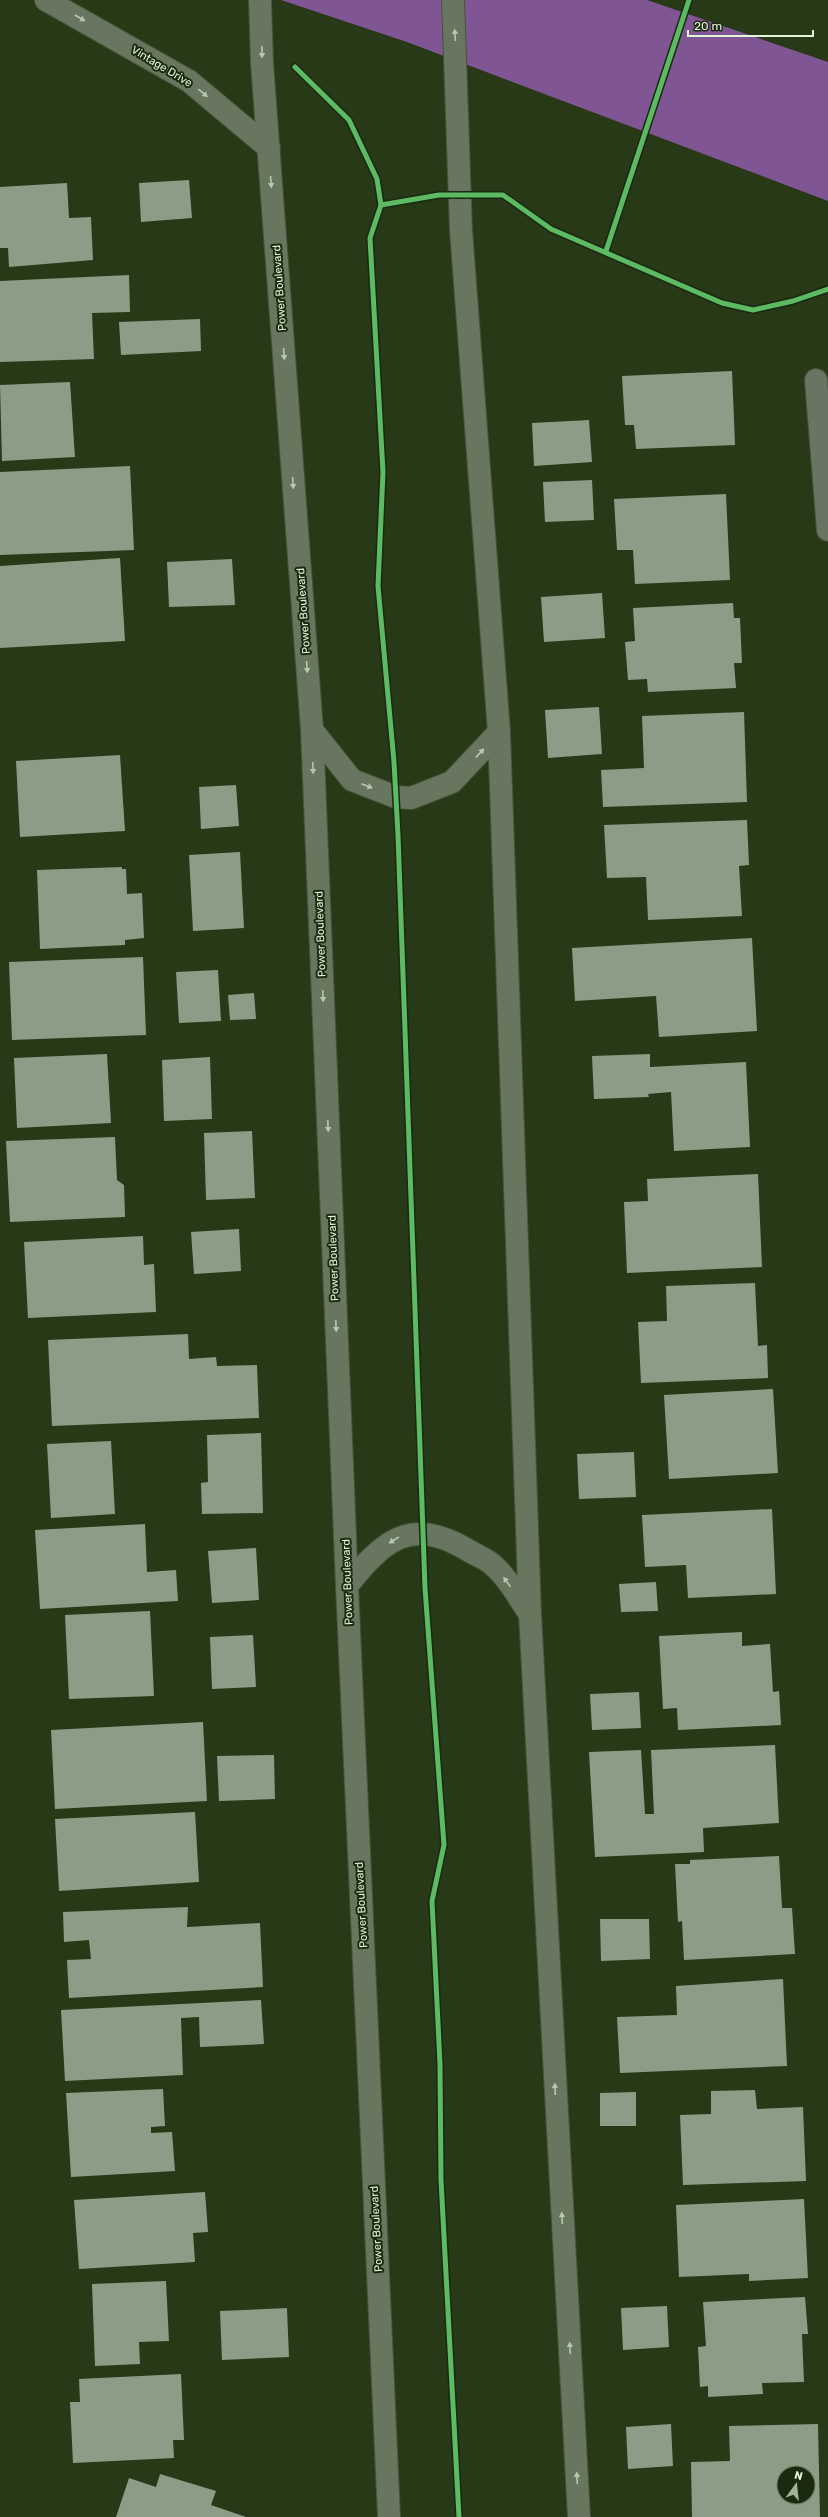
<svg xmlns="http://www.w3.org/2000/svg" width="828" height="2517" font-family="Rubik,sans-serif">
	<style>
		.water { fill: #805593 }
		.building { fill: #8b9d86; fill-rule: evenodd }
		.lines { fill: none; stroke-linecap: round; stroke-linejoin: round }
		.street-casing { stroke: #455538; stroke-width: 24 }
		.secondary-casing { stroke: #455538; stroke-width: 24 }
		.street { stroke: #697462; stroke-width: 22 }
		.secondary { stroke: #68755f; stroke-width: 22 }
		.cycleway-casing { stroke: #1a2910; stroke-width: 8 }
		.cycleway { stroke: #5cba63; stroke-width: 5 }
		.oneway { fill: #b7c9ac }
		.labels { text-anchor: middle; stroke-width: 4; stroke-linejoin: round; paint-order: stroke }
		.street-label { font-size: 11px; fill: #e1f6d6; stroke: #1a2910 }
	</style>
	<rect width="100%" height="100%" fill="#273917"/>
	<polygon class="water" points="281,0 647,0 828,62 828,201 407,42"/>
	<g class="building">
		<polygon points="189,180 192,218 141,222 139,183"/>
		<polygon points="67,183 69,218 91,217 93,260 9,267 8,248 0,248 0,187"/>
		<polygon points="129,275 130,312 92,313 94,359 0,362 0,281"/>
		<polygon points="200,319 201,351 121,355 119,322"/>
		<polygon points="732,371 735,445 636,449 634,425 625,425 622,376"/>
		<polygon points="70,382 75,457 2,461 0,385"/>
		<polygon points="589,420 592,462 534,466 532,423"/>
		<polygon points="130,466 134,550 0,555 0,472"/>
		<polygon points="592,480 594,520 545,522 543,482"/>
		<polygon points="726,494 730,580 635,584 633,550 617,550 614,499"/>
		<polygon points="120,558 125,641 0,648 0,566"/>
		<polygon points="232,559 235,605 169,607 167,562"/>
		<polygon points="602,593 605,638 544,642 541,597"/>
		<polygon points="733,603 734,618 740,618 742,663 734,663 736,688 648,692 647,679 628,680 625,642 635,641 633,608"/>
		<polygon points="599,707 602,754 548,758 545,710"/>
		<polygon points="744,712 747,802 603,807 601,770 644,768 642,716"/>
		<polygon points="120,755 125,831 20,837 16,761"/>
		<polygon points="236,785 239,826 201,829 199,787"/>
		<polygon points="747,820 749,865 739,866 742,916 648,920 646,877 607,878 604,825"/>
		<polygon points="240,852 244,928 193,931 189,855"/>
		<polygon points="122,867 122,869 126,869 127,894 142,893 144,938 125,940 125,945 40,949 37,870"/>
		<polygon points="752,938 757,1031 659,1037 656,996 575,1001 572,948"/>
		<polygon points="143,957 146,1035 12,1040 9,962"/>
		<polygon points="218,970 221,1021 179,1023 176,972"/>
		<polygon points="254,993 256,1019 230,1020 228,995"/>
		<polygon points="107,1054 111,1123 17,1128 14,1058"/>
		<polygon points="650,1054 650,1067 746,1062 750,1147 674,1151 671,1092 648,1094 649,1097 594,1099 592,1056"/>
		<polygon points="210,1057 212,1119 164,1121 162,1060"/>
		<polygon points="252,1131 255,1198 206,1200 204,1133"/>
		<polygon points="115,1137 117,1180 124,1185 125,1217 10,1222 6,1141"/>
		<polygon points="758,1174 762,1267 627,1273 624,1202 648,1201 647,1179"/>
		<polygon points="239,1229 241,1271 194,1274 191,1232"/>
		<polygon points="143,1236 144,1265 154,1264 156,1312 28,1318 24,1242"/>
		<polygon points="755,1283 758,1346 767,1345 768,1378 641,1383 638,1322 667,1321 666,1286"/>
		<polygon points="188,1334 189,1359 216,1357 217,1366 257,1365 259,1418 52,1426 48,1340"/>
		<polygon points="773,1389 778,1473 669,1479 664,1395"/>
		<polygon points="261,1433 263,1513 202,1514 201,1483 208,1482 207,1435"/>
		<polygon points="111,1441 115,1514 51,1518 47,1444"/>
		<polygon points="634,1452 636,1497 579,1499 577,1454"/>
		<polygon points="772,1509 776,1594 688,1598 686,1565 645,1567 642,1515"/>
		<polygon points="145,1524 147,1572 176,1570 178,1601 40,1609 35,1530"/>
		<polygon points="256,1548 259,1600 212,1603 208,1551"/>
		<polygon points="656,1582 658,1611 621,1612 619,1584"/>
		<polygon points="150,1611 154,1696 69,1699 65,1615"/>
		<polygon points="742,1632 742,1646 770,1644 773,1692 779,1691 781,1725 678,1730 677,1708 663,1709 659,1636"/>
		<polygon points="253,1635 256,1687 212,1689 210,1637"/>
		<polygon points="639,1692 641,1728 592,1730 590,1694"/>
		<polygon points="203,1722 207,1801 55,1809 51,1730"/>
		<polygon points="775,1745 779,1823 703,1828 704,1852 595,1857 589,1752 641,1750 645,1814 654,1814 651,1750"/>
		<polygon points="274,1755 275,1799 219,1801 217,1756"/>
		<polygon points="195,1812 199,1882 59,1891 55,1819"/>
		<polygon points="779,1856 782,1908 792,1908 795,1954 684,1960 682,1921 678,1922 675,1864 690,1864 690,1860"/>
		<polygon points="188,1907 187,1927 260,1923 263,1987 69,1998 67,1960 91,1959 89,1940 64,1942 63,1912"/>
		<polygon points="600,1919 649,1919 650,1959 601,1961"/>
		<polygon points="783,1979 787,2066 620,2073 617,2017 677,2015 676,1986"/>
		<polygon points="261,2000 264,2044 200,2047 199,2017 181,2018 183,2075 65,2081 61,2010"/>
		<polygon points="163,2089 165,2126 151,2127 151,2133 172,2132 175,2171 71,2177 66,2093"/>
		<polygon points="755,2090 757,2109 803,2107 806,2181 683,2185 680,2115 711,2114 711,2091"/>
		<polygon points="636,2092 636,2126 600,2126 600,2093"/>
		<polygon points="205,2192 208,2232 193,2233 195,2262 79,2269 74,2200"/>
		<polygon points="804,2199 808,2278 749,2281 749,2274 679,2277 676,2205"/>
		<polygon points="166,2281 169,2341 139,2342 140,2364 95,2366 92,2284"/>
		<polygon points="805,2297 808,2334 802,2334 804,2382 762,2383 763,2394 708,2397 708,2386 700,2387 698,2347 706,2346 703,2302"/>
		<polygon points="667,2306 669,2347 623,2350 621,2308"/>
		<polygon points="287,2308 289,2357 222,2360 220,2311"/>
		<polygon points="181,2374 184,2440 173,2440 174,2458 73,2463 70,2402 80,2402 79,2379"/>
		<polygon points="671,2424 673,2466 628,2469 626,2427"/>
		<path d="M818,2424L820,2517H692L691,2462L730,2461L729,2426ZM784,2473H808V2497H784Z"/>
		<polygon points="160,2474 216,2491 211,2505 246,2517 116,2517 129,2478 156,2487"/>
	</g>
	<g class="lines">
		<defs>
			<polyline id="street" points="816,380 828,530"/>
			<g id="secondary">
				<polyline points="46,0 189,81 269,148"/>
				<polyline points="260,0 262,63 312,730 347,1586 389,2517"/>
				<polyline points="453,0 461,230 499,732 530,1614 579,2517"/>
				<polyline points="312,730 352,780 396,797 411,798 452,782 499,732"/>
				<path d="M347,1586C383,1541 410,1516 466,1549C475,1555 488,1559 495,1567C509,1579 519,1599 530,1614"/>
			</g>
		</defs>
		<use href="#street" class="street-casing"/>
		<use href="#secondary" class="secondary-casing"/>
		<use href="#street" class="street"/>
		<use href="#secondary" class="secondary"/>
		<defs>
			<g id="cycleway">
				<polyline points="295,67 349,120 377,179 381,205 370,238 383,472 378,586 394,762 398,835 425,1588 444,1845 432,1901 440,2064 441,2180 459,2517"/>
				<polyline points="381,205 439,195 503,195 551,229 722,303 753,310 793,301 828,289"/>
				<polyline points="606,251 689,0"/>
			</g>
		</defs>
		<use href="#cycleway" class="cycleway-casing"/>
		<use href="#cycleway" class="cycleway"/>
	</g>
	<defs><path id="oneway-solid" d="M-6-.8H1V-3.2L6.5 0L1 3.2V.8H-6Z"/></defs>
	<g class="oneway">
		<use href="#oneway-solid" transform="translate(80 18) rotate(30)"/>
		<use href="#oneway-solid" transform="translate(455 35) rotate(-93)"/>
		<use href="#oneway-solid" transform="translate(262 52) rotate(89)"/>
		<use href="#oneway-solid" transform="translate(203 93) rotate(40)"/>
		<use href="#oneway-solid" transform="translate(271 182) rotate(86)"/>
		<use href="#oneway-solid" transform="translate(284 354) rotate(86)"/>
		<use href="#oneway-solid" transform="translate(293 483) rotate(86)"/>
		<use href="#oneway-solid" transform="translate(307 667) rotate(86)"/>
		<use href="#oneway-solid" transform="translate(480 753) rotate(-47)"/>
		<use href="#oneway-solid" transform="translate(313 768) rotate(88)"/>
		<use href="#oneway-solid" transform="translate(367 786) rotate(21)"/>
		<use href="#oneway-solid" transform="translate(323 996) rotate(88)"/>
		<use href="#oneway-solid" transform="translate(328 1126) rotate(88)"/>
		<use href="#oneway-solid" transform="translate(336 1326) rotate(88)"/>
		<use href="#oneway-solid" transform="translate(394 1540) rotate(148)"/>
		<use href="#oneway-solid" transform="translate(507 1582) rotate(-126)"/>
		<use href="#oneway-solid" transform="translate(555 2089) rotate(-93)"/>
		<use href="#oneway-solid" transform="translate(562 2218) rotate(-93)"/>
		<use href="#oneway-solid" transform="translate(570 2348) rotate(-93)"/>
		<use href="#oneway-solid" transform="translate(577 2478) rotate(-93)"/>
	</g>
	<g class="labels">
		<g class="street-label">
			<text transform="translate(162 66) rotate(31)" y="4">Vintage Drive</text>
			<text transform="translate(279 288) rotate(-94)" y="4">Power Boulevard</text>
			<text transform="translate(303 611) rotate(-94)" y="4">Power Boulevard</text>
			<text transform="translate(320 934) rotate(-92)" y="4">Power Boulevard</text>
			<text transform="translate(333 1258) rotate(-92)" y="4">Power Boulevard</text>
			<text transform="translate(347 1582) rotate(-92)" y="4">Power Boulevard</text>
			<text transform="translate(361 1905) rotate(-93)" y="4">Power Boulevard</text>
			<text transform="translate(376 2229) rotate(-93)" y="4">Power Boulevard</text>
		</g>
	</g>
	<g transform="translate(796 2485) rotate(15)"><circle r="19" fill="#1a2910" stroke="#6a7b5f"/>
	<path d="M0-3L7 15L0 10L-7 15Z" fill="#a0b493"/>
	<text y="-6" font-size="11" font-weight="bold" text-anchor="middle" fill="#e1f6d6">N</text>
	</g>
	<path d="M688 30v6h125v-6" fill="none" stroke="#e1f6d6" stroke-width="2"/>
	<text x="694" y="30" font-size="12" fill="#e1f6d6" stroke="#1a2910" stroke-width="3" paint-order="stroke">20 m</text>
</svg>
